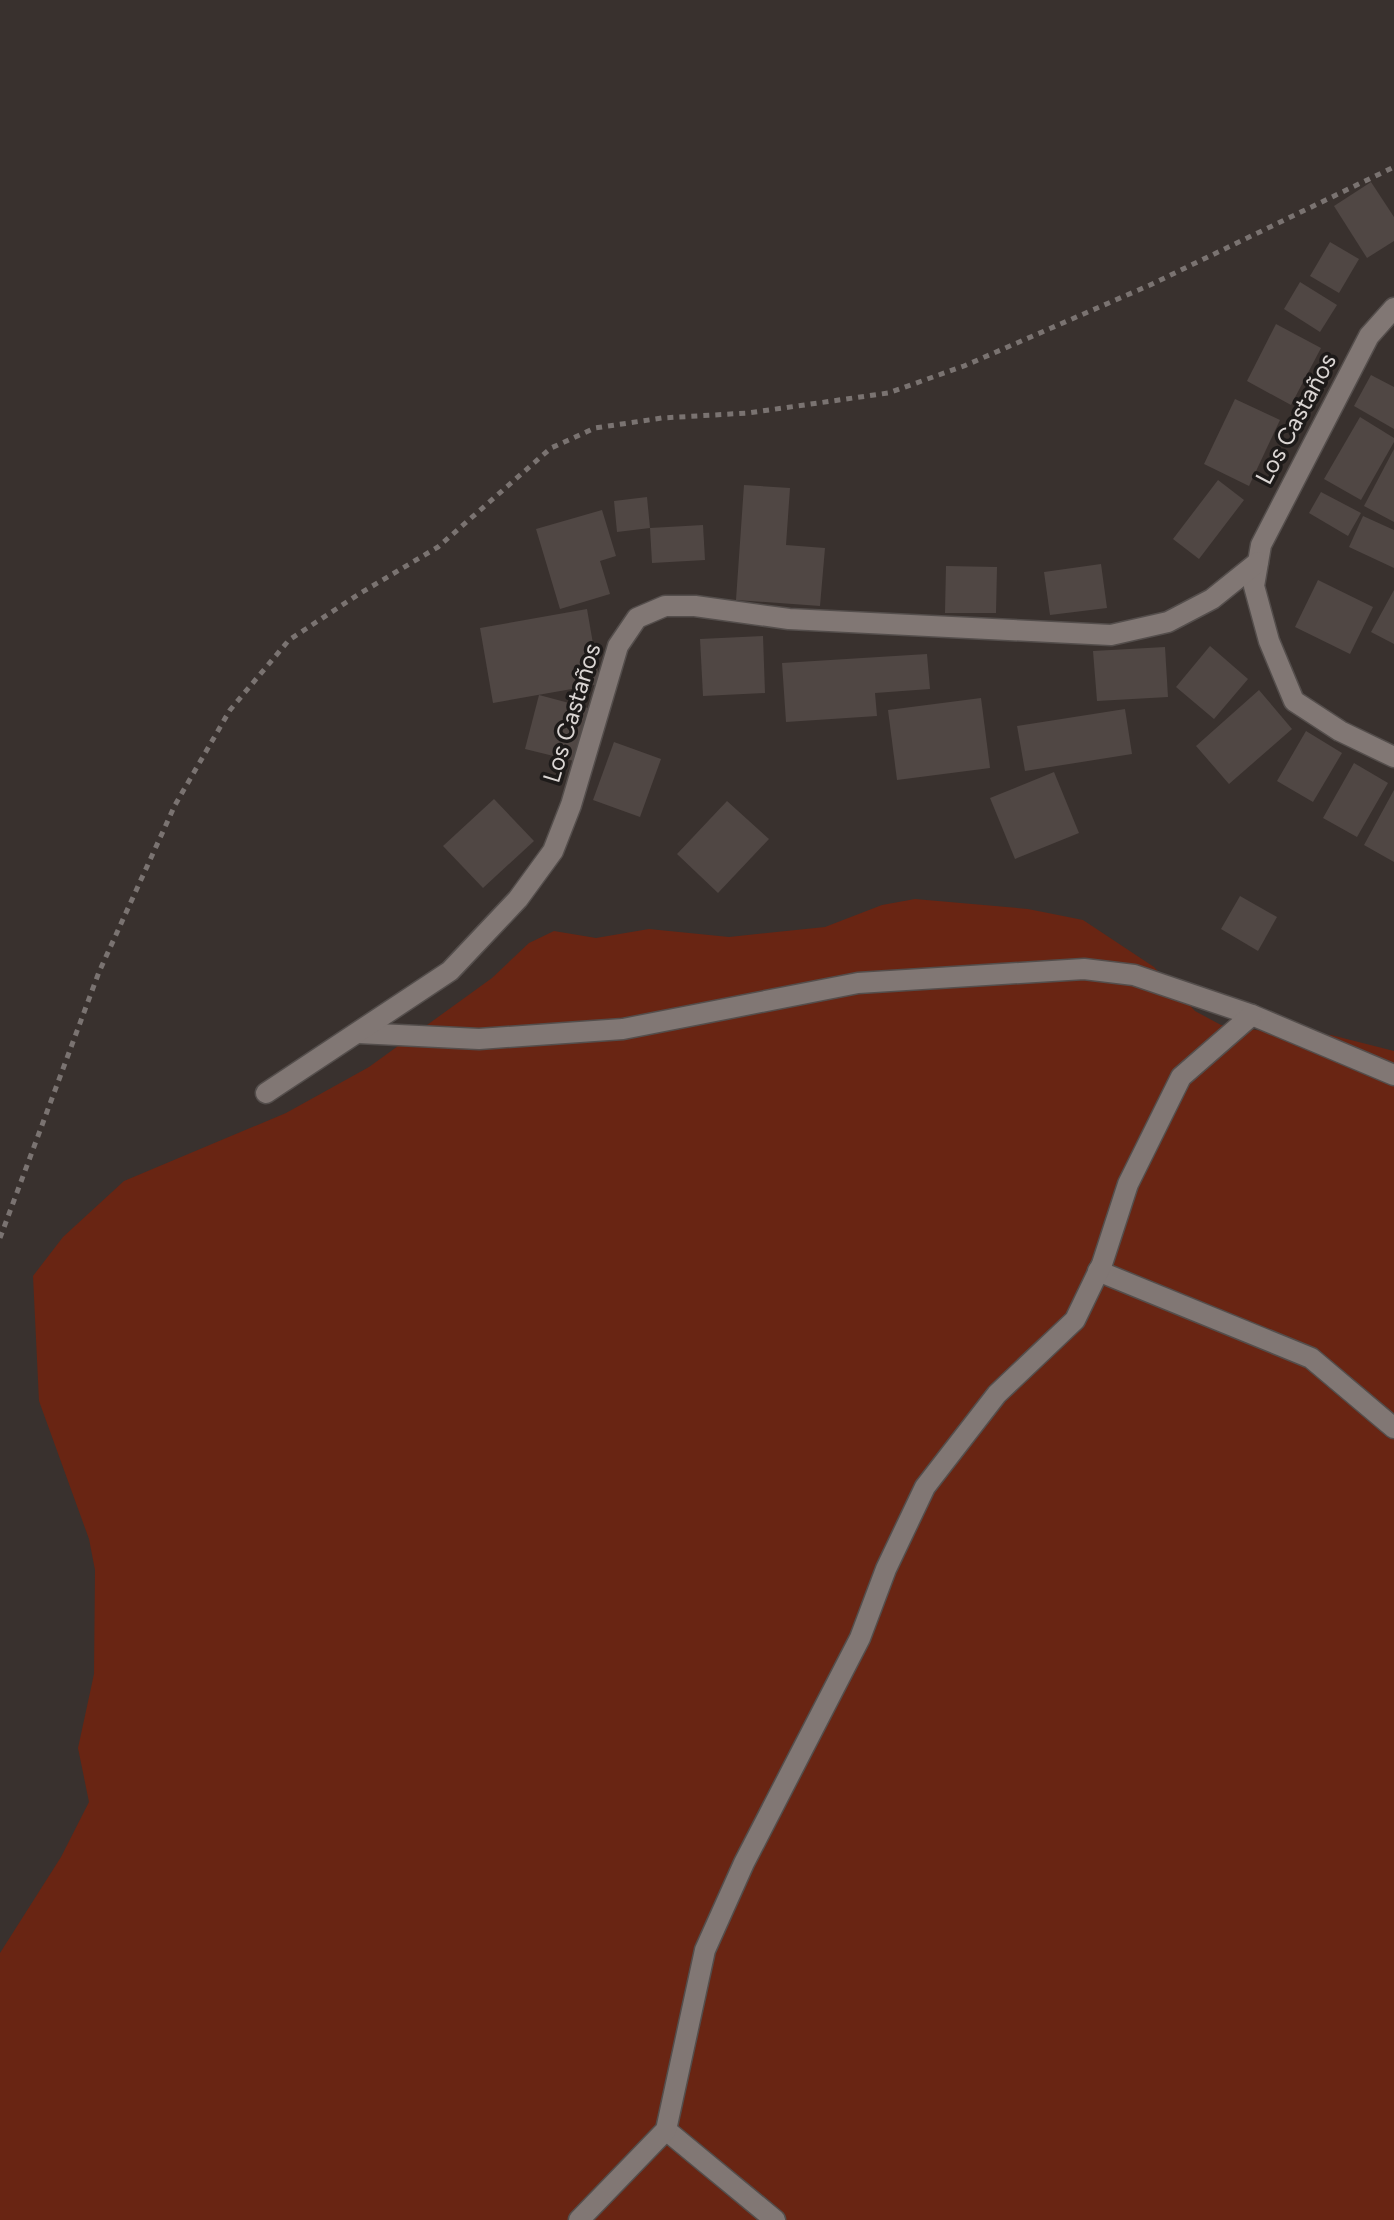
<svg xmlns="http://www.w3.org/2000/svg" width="1394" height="2220" font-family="Figtree,sans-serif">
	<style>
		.green { fill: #692513 }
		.building { fill: #504744 }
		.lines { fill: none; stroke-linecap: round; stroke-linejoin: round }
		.minor-casing { stroke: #544e4c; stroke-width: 23 }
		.path { stroke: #7a7371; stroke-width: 5; stroke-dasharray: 6 6; stroke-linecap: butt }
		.minor { stroke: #817774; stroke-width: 20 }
		.labels { text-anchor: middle; stroke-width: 7; stroke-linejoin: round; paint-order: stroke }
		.street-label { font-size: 24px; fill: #dad5d3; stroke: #1d1a19 }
	</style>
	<rect width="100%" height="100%" fill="#39312e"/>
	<polygon class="green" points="915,899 1028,909 1083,920 1154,967 1195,1011 1221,1025 1305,1037 1331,1035 1394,1051 1394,2220 0,2220 0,1953 61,1857 89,1802 78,1748 94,1674 95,1570 89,1539 39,1401 33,1276 63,1237 124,1181 286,1113 369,1067 492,978 529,943 554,931 596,938 649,929 729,937 825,927 882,905"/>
	<g class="building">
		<polygon points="1371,182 1394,217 1394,241 1367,258 1334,206"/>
		<polygon points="1330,242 1359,259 1339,293 1310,276"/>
		<polygon points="1300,282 1337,305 1320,332 1284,309"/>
		<polygon points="1276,324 1321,348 1291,405 1247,381"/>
		<polygon points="1371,375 1394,387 1394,429 1354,406"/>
		<polygon points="1235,399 1280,420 1249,486 1204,464"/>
		<polygon points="1360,417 1394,438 1394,442 1361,500 1324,479"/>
		<polygon points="1394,449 1394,522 1364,506"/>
		<polygon points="1218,480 1244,500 1199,559 1173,539"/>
		<polygon points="744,485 790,488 786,545 825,548 820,606 736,600"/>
		<polygon points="1321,492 1361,513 1348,536 1309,513"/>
		<polygon points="647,497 650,528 617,532 614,501"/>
		<polygon points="602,510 616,556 600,561 610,594 560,609 536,529"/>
		<polygon points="1363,516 1394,530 1394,568 1349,547"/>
		<polygon points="703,525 705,560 652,563 650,528"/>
		<polygon points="1101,564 1107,608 1050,615 1044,572"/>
		<polygon points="946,566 997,567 996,613 945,613"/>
		<polygon points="1318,580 1373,607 1350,654 1295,627"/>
		<polygon points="1394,590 1394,644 1371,632"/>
		<polygon points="587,609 600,684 493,703 480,628"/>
		<polygon points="763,636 765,693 703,696 700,639"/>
		<polygon points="1210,646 1248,679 1214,719 1176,687"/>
		<polygon points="1165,647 1168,697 1097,701 1093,651"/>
		<polygon points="927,654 930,689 875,693 877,716 786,722 782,663"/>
		<polygon points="1259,690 1292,729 1229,784 1196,746"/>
		<polygon points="539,695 588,708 574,761 525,749"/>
		<polygon points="981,698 990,768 897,780 888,710"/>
		<polygon points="1125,709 1132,754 1025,771 1017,726"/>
		<polygon points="1306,731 1342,753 1313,802 1277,781"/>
		<polygon points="614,742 661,759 640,817 593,800"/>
		<polygon points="1354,763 1388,783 1357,837 1323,818"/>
		<polygon points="1054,772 1079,833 1015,859 990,798"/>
		<polygon points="1394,790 1394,862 1364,845"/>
		<polygon points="494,799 534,841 483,888 443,846"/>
		<polygon points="727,801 769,839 718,893 677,854"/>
		<polygon points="1240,896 1277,917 1258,951 1221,929"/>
	</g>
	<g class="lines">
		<defs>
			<g id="minor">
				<polyline points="1394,308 1369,336 1261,545 1254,586 1269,641 1294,701 1340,731 1394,757"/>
				<polyline points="358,1033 479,1039 623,1029 858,983 1084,969 1134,975 1252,1015 1394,1075"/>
				<polyline points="266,1093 450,971 518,899 553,851 571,805 618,646 637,618 665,606 695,606 789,619 1111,635 1168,622 1212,599 1258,562"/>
				<polyline points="1098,1271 1311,1358 1394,1428"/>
				<polyline points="666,2130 775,2220"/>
				<polyline points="579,2220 666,2130 705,1950 744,1863 860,1638 886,1569 925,1487 997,1394 1075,1320 1102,1264 1128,1184 1181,1077 1252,1015"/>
			</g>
		</defs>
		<use href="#minor" class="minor-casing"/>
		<polyline class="path" points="0,1238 99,972 175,805 230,710 289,640 359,594 438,547 551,448 595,428 662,418 748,413 888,393 964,366 1150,285 1394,167"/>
		<use href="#minor" class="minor"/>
	</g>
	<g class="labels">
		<g class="street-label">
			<text transform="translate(1296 419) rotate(-62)" y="8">Los Castaños</text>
			<text transform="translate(572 713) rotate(-73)" y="8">Los Castaños</text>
		</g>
	</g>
</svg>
